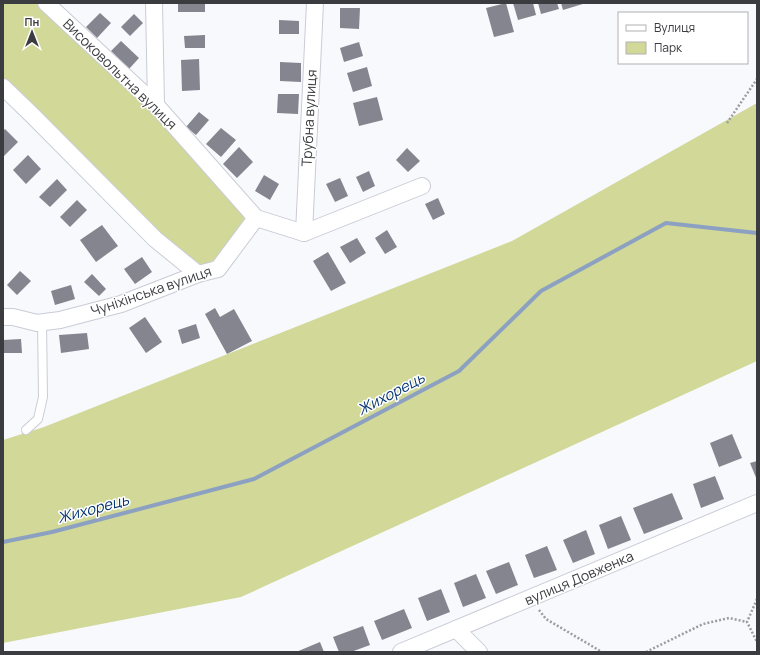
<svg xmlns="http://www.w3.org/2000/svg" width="760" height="655" font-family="Manrope,sans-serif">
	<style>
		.green { fill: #d1d898 }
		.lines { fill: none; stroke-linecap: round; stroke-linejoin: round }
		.stream { stroke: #8ca1c1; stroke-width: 4 }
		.building { fill: #84858f }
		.lane-casing { stroke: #caccd6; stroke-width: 10 }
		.street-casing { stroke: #caccd6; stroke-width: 18 }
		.path { stroke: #9b9ca0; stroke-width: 2.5; stroke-dasharray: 2 2; stroke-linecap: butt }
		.lane { stroke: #fff; stroke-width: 8 }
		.street { stroke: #fff; stroke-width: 16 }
		.labels { text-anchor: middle; stroke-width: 3; stroke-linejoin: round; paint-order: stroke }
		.street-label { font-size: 14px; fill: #3b3c40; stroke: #fff }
		.water-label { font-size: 15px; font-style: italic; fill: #063574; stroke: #fff }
	</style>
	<rect width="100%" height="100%" fill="#f8f9fd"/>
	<g class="green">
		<polygon points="3,3 37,3 144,103 243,208 245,229 223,256 197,268 3,82"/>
		<polygon points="757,103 757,361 241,597 3,643 3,440 44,427 512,241"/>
	</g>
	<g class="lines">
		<polyline class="stream" points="3,542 52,532 254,479 459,371 541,291 666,223 757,233"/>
	</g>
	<g class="building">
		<rect x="178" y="3" width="27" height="9"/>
		<polygon points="506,3 514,32 494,37 486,8"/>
		<polygon points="513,3 533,3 536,15 518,20"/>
		<polygon points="538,3 557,3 559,9 541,14"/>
		<polygon points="561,3 586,3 563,10"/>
		<polygon points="340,8 360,8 359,29 340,28"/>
		<polygon points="100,13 111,23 97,38 86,27"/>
		<polygon points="134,14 143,23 130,36 121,27"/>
		<polygon points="279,20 299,21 299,34 279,34"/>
		<polygon points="205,35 205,48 185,48 184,36"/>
		<polygon points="121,41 139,58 129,69 111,51"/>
		<polygon points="359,42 363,56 344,62 340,48"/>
		<polygon points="199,59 200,90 182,91 181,60"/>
		<polygon points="280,62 301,63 301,82 280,81"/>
		<polygon points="367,67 372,86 353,92 347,73"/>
		<polygon points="278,94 299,94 298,114 277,113"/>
		<polygon points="377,97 383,120 359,126 353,103"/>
		<polygon points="199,112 209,120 196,135 186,127"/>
		<polygon points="221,128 236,140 221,157 206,144"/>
		<polygon points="5,129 18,142 3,157 3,131"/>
		<polygon points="239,147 253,162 237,178 223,164"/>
		<polygon points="407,148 420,161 408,172 396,160"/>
		<polygon points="28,155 41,169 26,184 13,170"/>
		<polygon points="369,171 375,186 363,192 356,177"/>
		<polygon points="264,175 279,184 270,200 255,191"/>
		<polygon points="340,178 348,196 335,202 326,184"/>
		<polygon points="57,179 67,190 50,207 39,197"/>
		<polygon points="438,198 445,214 433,220 425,204"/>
		<polygon points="77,200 87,210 70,227 60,217"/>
		<polygon points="102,225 118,246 96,262 80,240"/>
		<polygon points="387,230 397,247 385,254 375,238"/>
		<polygon points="357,238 366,253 350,263 340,247"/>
		<polygon points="328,252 346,283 331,291 313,261"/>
		<polygon points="142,257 152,272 135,284 124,269"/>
		<polygon points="20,271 31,281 17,295 7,285"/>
		<polygon points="92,274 106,289 99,296 84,282"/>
		<polygon points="71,285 75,299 55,305 51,291"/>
		<polygon points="215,308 220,317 234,309 252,341 227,354 205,314"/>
		<polygon points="145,317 162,342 146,353 129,328"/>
		<polygon points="196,324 200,338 182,344 178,330"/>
		<polygon points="87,333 89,349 61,353 59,335"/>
		<polygon points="21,339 22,353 3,353 3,340"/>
		<polygon points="732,434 742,458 719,467 710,443"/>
		<polygon points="757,461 757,480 750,463"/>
		<polygon points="715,476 724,499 701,508 693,484"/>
		<polygon points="672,493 683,519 644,534 633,508"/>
		<polygon points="621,516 631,540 608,549 599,525"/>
		<polygon points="586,530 595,554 573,563 563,540"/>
		<polygon points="547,546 557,570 534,578 525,555"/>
		<polygon points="509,562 518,585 496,594 486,571"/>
		<polygon points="476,574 486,598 463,607 454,583"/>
		<polygon points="441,589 450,612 427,621 418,598"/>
		<polygon points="404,609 412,628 382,640 374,621"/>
		<polygon points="363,626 370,645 351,652 339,652 333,637"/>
		<polygon points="320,642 324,652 296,652"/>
	</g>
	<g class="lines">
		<defs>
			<polyline id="lane" points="26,430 38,419 43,397 42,322"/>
			<g id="street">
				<polyline points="46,3 156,105 256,218"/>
				<polyline points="154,3 156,105"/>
				<polyline points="3,87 32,115 155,239 198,274"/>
				<polyline points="256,218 304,233 422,186"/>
				<polyline points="304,233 315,3"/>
				<polyline points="3,317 13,317 37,323 60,320 121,304 198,274 218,269 256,218"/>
				<polyline points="456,629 479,652"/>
				<polyline points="401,652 757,503"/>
			</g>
		</defs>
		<use href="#lane" class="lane-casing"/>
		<use href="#street" class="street-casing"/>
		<g class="path">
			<polyline points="727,123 757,79"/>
			<polyline points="757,599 747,622 757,642"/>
			<polyline points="539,610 546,619 602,652"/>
			<polyline points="646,652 703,624 729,618 747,622"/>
		</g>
		<use href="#lane" class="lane"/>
		<use href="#street" class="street"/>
	</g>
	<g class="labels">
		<g class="street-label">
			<text transform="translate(120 74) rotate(44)" y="5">Високовольтна вулиця</text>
			<text transform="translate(309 118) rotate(-87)" y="5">Трубна вулиця</text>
			<text transform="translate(151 291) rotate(-19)" y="5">Чуніхінська вулиця</text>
			<text transform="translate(579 578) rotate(-23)" y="5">вулиця Довженка</text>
		</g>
		<g class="water-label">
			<text transform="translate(391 394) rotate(-28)" y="5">Жихорець</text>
			<text transform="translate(93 509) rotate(-15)" y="5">Жихорець</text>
		</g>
	</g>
	<rect width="760" height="655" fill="none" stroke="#3b3c40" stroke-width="8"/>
	<rect x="618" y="12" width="130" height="52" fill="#ffffff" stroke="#b1b1b3"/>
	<rect x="626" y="25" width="20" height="6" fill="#ffffff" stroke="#b1b1b3"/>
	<text x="654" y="32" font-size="12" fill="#3b3c40">Вулиця</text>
	<rect x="626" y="42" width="20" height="12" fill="#d1d898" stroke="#b1b1b3"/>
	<text x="654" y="52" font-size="12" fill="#3b3c40">Парк</text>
	<g transform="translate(32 32)" stroke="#ffffff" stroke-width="3" paint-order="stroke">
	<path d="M0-3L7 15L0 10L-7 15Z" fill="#3b3c40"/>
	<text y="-6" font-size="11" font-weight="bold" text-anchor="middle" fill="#3b3c40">Пн</text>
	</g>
</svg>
